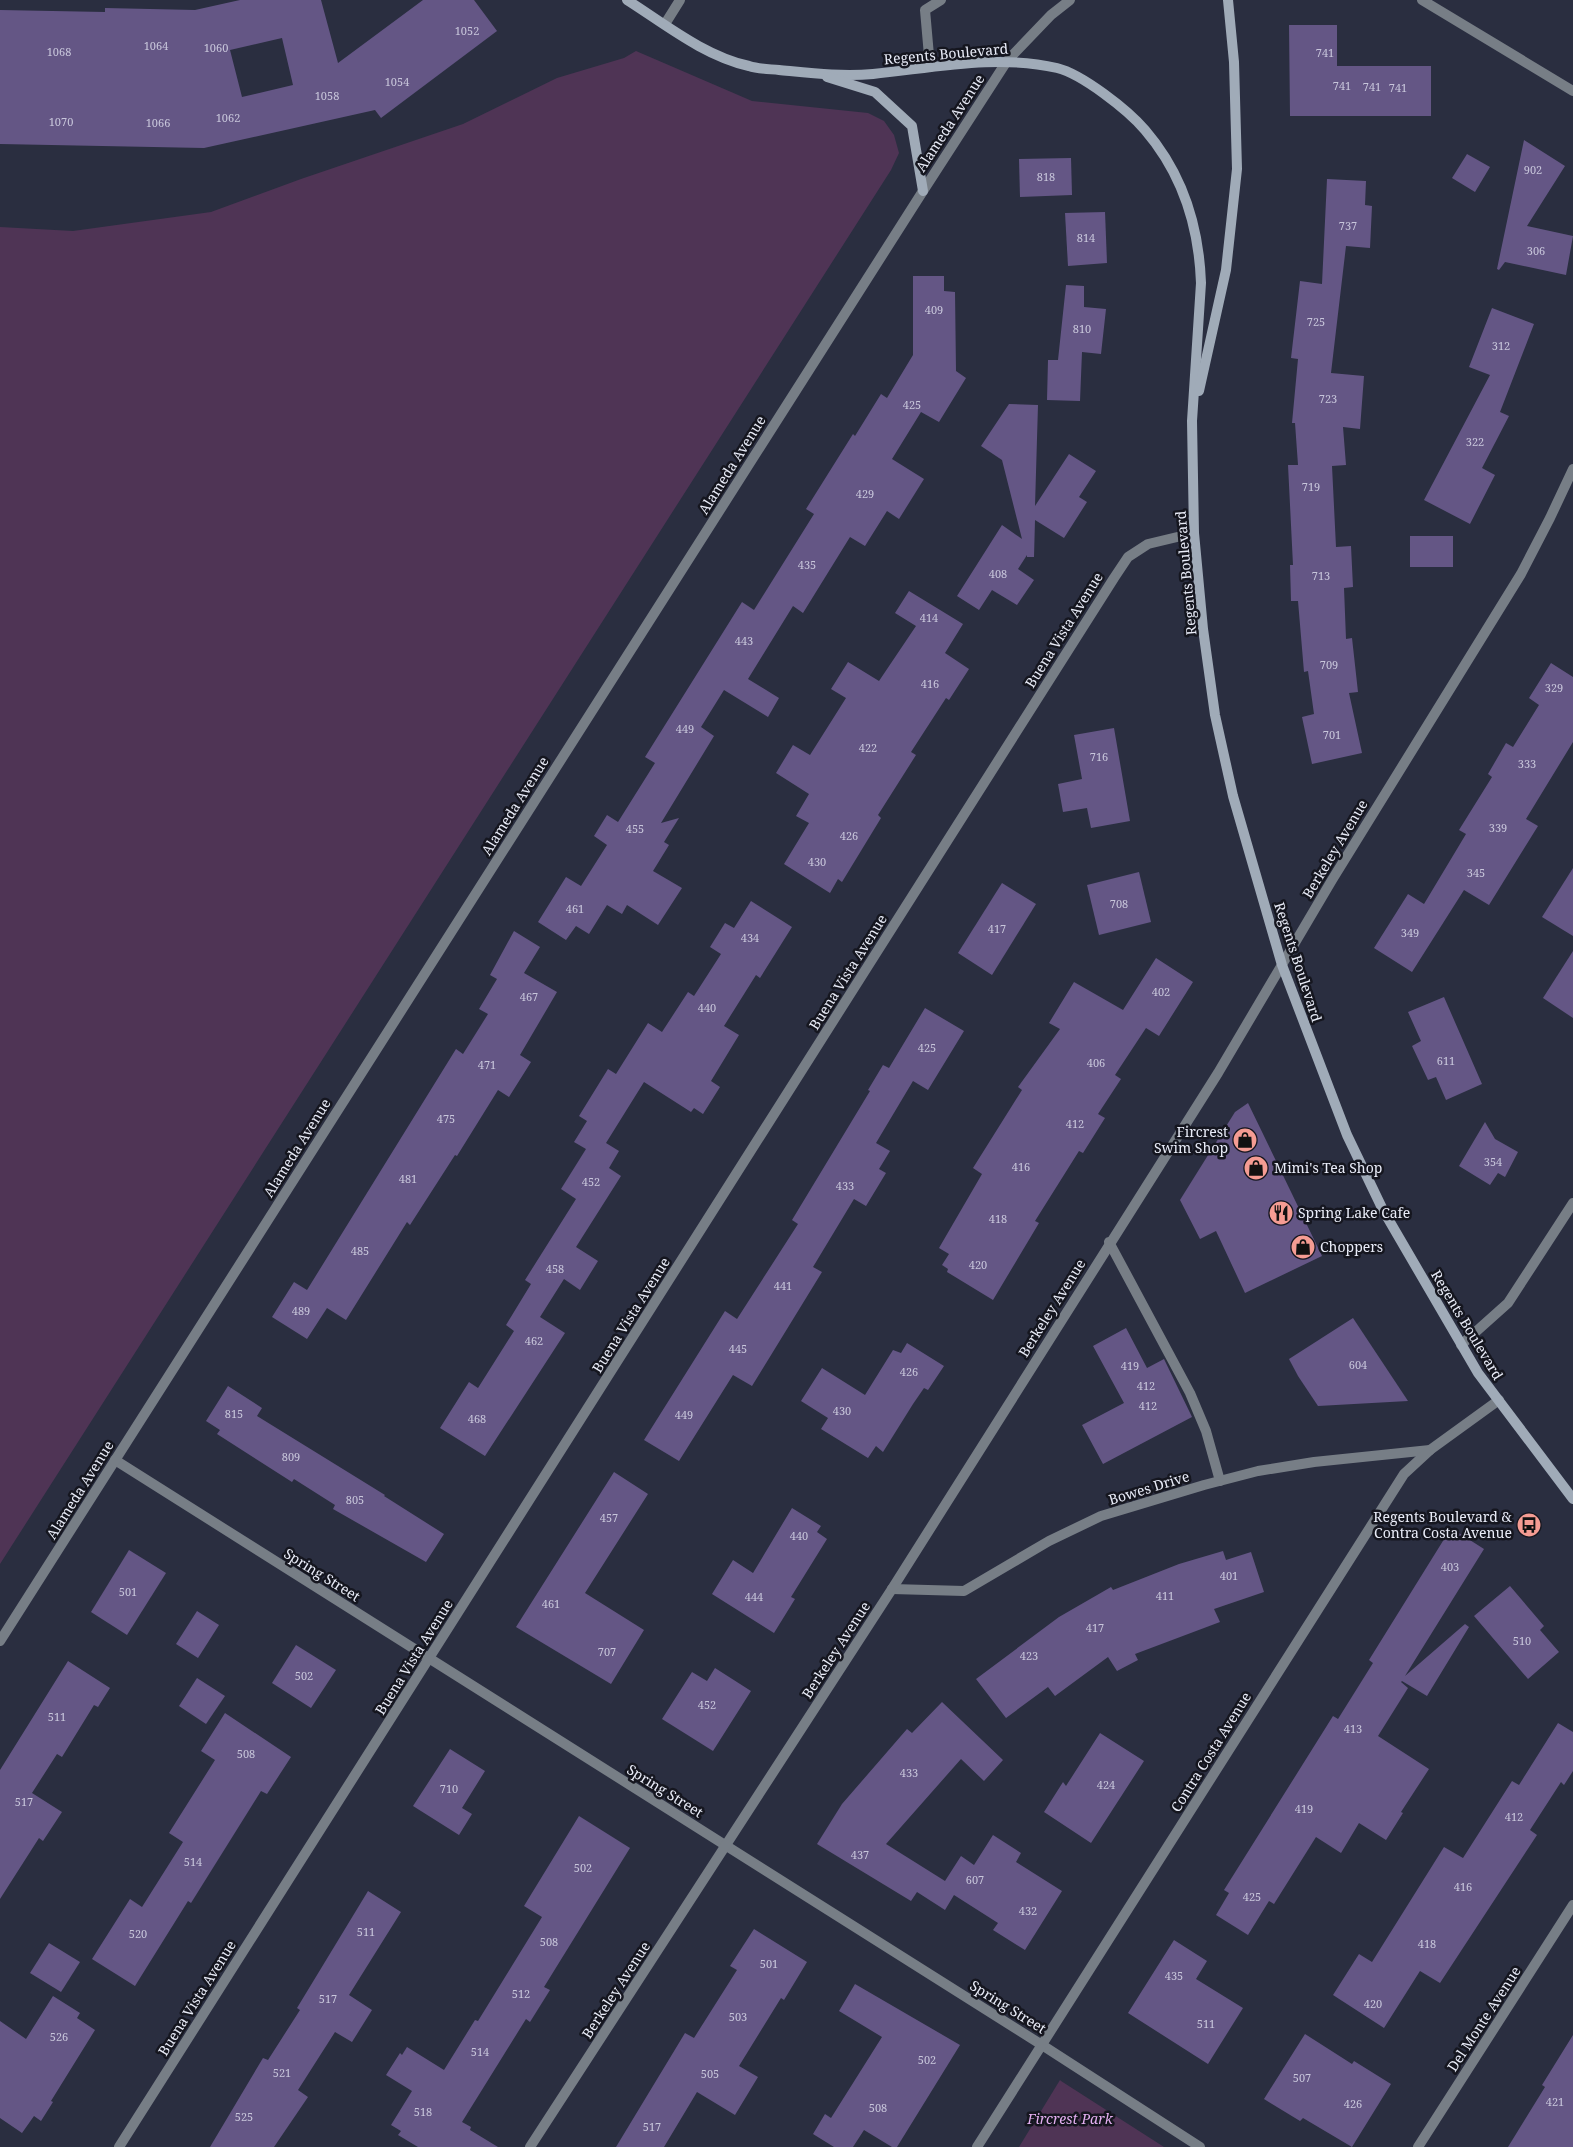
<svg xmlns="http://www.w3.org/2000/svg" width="1573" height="2147" font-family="'Noto Serif',serif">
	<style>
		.green { fill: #4f3455 }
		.building { fill: #645685; fill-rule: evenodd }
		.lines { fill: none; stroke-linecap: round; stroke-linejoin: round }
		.service { stroke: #777e86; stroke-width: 10 }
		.minor { stroke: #777e86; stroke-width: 10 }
		.tertiary { stroke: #777e86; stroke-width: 10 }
		.secondary { stroke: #a0abb8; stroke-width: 10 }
		.labels { text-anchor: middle; stroke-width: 5; stroke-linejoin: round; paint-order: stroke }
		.number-label { font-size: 11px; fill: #c8c6db }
		.street-label { font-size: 14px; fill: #e9ecf8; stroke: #15161f }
		.poi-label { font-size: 14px; fill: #e9ecf8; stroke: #15161f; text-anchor: start }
		.park-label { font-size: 14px; font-style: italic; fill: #e4aff1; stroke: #15161f }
	</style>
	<rect width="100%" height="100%" fill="#2a2e40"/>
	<g class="green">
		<polygon points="636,51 752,101 868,113 884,121 894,135 899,153 891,170 0,1564 0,227 73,231 211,212 301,179 463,124 557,78 624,58"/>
		<polygon points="1060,2080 1061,2081 1164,2147 1019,2147"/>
	</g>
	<g class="building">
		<path d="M240,0H321L338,63L423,0H474L497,31L381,118L375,110L204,148L0,144V10L105,12V8L195,10ZM282,38L293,85L242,97L230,50Z"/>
		<polygon points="1289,25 1337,25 1337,66 1431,66 1431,116 1290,116"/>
		<polygon points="1524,140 1565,166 1527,226 1573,236 1566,275 1505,262 1499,270 1497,269"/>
		<polygon points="1467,154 1490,167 1475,192 1452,178"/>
		<polygon points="1071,158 1072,195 1020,197 1019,159"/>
		<polygon points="1327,179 1366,181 1365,205 1372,206 1370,248 1346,246 1331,373 1364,376 1360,429 1343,427 1346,465 1332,466 1336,547 1351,546 1353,587 1344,588 1346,639 1352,638 1358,692 1349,693 1362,753 1312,764 1302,717 1314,714 1308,671 1304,672 1298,601 1291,601 1290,565 1293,565 1288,465 1298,465 1295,423 1292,423 1298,359 1291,358 1300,281 1322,284"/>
		<polygon points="1105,212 1107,263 1068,266 1065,213"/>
		<polygon points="913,276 944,276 944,291 955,292 956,371 966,378 939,422 921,412 892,459 924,479 899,519 887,511 865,546 850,537 803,613 793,606 748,679 779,698 768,717 724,690 701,727 714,736 661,823 679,818 664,842 669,845 653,871 682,888 658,925 627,905 622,914 607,905 589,934 576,926 566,940 538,922 566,877 581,886 607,845 594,836 607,815 618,822 655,763 645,757 742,602 754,610 814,514 806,509 853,434 855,436 881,394 887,398 913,355"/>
		<polygon points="1066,285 1084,286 1084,307 1106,309 1101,354 1082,352 1080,401 1047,400 1048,360 1058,360"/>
		<polygon points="1492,308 1534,324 1500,412 1509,416 1482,468 1495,475 1470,524 1424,500 1490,375 1469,367"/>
		<polygon points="1009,404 1038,405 1035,506 1069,454 1096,471 1079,497 1087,502 1064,538 1035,520 1034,557 1027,557 1027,555 1018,569 1034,580 1017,605 992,590 979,610 957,596 1002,525 1022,539 1002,460 981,446"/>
		<rect x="1410" y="536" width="43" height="31"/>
		<polygon points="909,591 963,624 945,653 969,669 949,700 946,698 911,752 916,755 878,815 881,818 842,882 838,879 830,893 784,864 809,823 796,816 809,794 776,773 793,745 810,755 846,698 831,689 848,662 879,681 916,626 895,613"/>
		<polygon points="1551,663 1573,677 1573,742 1526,819 1538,826 1489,905 1464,890 1412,972 1374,948 1408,894 1424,904 1466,834 1459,830 1492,777 1488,774 1506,743 1513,747 1539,705 1529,698"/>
		<polygon points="1114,728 1130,821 1091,828 1087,808 1063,812 1058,784 1082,779 1074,735"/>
		<polygon points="1573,868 1573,936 1542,917"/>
		<polygon points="1139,872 1151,922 1099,935 1087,885"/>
		<polygon points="1002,883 1036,904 992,975 958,953"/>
		<polygon points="751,901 792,927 760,978 756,975 724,1026 739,1035 711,1081 720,1087 703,1114 694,1108 691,1112 644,1082 606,1143 619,1151 609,1168 621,1176 576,1247 598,1261 580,1290 564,1279 540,1317 565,1333 485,1456 440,1428 469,1382 478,1388 514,1331 506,1325 531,1284 525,1280 576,1199 561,1189 586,1149 574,1142 587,1121 579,1116 608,1069 616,1074 648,1023 662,1032 688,992 694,996 721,954 710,947 725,923 734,928"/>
		<polygon points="514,931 540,947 524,973 557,992 520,1055 531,1062 509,1097 498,1090 457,1156 455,1155 410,1225 407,1222 346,1320 327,1308 307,1339 272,1317 294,1282 307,1290 456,1049 463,1054 488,1014 479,1009 497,979 490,975"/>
		<polygon points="1573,951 1573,1018 1543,998"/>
		<polygon points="1156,958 1193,982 1159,1036 1146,1028 1115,1075 1121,1079 1098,1114 1105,1118 1083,1153 1079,1151 1035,1221 1039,1223 993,1300 947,1272 948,1269 942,1265 949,1254 939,1248 982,1174 973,1168 1022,1090 1018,1087 1060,1029 1049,1023 1074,982 1123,1010"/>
		<polygon points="1444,997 1482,1084 1446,1100 1436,1077 1428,1080 1412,1046 1421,1041 1408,1012"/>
		<polygon points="925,1008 964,1031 928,1090 913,1081 876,1143 890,1151 879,1169 886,1173 866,1206 854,1199 813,1267 822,1272 752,1386 733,1375 679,1461 644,1440 725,1311 737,1319 798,1224 792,1220 870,1091 868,1090 883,1065 889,1068"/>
		<polygon points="1248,1103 1322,1256 1245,1293 1216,1231 1200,1239 1180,1200 1235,1112"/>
		<polygon points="1485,1122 1495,1139 1518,1152 1505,1177 1498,1173 1490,1185 1459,1166"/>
		<polygon points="1353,1318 1408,1401 1318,1406 1298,1376 1289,1359"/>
		<polygon points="1126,1328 1147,1368 1164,1359 1192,1417 1103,1464 1082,1425 1124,1403 1093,1346"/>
		<polygon points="907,1343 944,1366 928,1390 924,1388 913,1404 883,1452 876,1446 868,1458 821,1429 828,1418 801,1401 822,1368 865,1395 893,1350 901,1353"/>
		<polygon points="228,1386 262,1408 257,1416 385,1495 384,1496 444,1534 426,1562 333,1509 335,1505 294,1479 292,1482 217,1434 220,1430 206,1421"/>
		<polygon points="614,1472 648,1494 585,1593 644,1630 611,1684 516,1627"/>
		<polygon points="792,1508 821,1526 817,1532 827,1539 791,1597 795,1599 774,1633 712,1594 733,1560 753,1573"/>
		<polygon points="1451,1528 1484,1549 1405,1676 1465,1624 1469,1627 1427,1696 1402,1681 1401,1682 1408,1688 1378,1736 1429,1769 1401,1812 1403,1813 1386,1840 1359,1823 1341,1853 1316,1837 1274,1904 1269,1901 1248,1935 1216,1915 1229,1893 1224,1890 1333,1716 1338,1719 1373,1663 1369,1660"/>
		<polygon points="129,1550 166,1573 127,1635 91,1612"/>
		<polygon points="1223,1551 1226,1560 1251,1552 1264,1592 1214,1609 1220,1622 1135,1654 1138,1660 1117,1671 1108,1657 1055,1696 1048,1687 1006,1718 976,1679 1059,1617 1111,1587 1113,1590 1179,1564"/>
		<polygon points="1510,1586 1544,1626 1540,1630 1559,1652 1528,1679 1474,1616"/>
		<polygon points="197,1611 219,1625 198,1658 176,1644"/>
		<polygon points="296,1645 336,1670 311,1708 272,1683"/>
		<polygon points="68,1661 110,1688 98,1707 94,1705 62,1757 57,1754 32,1793 62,1812 43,1841 39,1838 0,1899 0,1770"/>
		<polygon points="715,1668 751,1691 713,1751 662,1719 692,1672 707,1681"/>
		<polygon points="197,1678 225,1696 206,1724 179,1706"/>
		<polygon points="942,1702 1003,1760 984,1781 961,1759 886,1844 945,1881 961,1856 974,1865 993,1835 1021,1853 1016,1862 1062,1891 1025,1950 993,1930 998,1923 954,1895 945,1910 917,1892 911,1901 817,1844 842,1804 907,1729 912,1733"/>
		<polygon points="225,1713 291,1757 267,1794 261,1791 191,1903 188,1901 135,1986 92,1959 130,1899 142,1907 183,1842 169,1833 215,1760 201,1751"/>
		<polygon points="1558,1723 1573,1732 1573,1771 1564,1785 1561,1782 1530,1830 1537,1835 1440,1983 1420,1971 1384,2028 1333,1995 1359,1954 1372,1962 1444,1847 1463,1858 1512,1781 1519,1785"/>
		<polygon points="1100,1733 1144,1761 1091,1843 1044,1812 1063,1782 1066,1786"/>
		<polygon points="450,1749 485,1771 462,1808 472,1814 459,1835 413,1806"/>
		<polygon points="579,1816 630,1848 544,1987 550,1990 530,2022 526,2019 462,2122 471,2127 470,2130 498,2147 418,2147 398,2135 401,2131 391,2125 412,2091 386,2075 400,2053 402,2055 407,2047 444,2070 475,2020 478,2021 542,1917 524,1906"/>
		<polygon points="368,1891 401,1912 349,1995 372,2010 352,2042 335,2032 298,2090 308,2097 274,2147 210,2147 263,2058 268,2060 300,2010 297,2008"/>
		<polygon points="754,1929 807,1962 784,2000 781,1998 739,2066 758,2077 735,2115 697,2092 664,2147 616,2147 685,2033 694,2038 737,1970 730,1966"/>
		<polygon points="1174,1940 1207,1961 1196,1979 1243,2008 1208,2064 1128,2013"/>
		<polygon points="49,1943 80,1962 61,1992 30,1973"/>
		<polygon points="855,1984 960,2045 897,2147 892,2147 864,2130 853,2147 834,2147 813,2134 825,2114 831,2118 882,2037 839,2011"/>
		<polygon points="53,1996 80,2013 77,2018 95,2030 51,2101 53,2102 41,2121 34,2116 22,2133 0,2118 0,2021 26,2039"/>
		<polygon points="1305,2034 1352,2064 1354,2061 1391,2084 1352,2147 1303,2118 1300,2121 1264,2099"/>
		<polygon points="1573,2035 1573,2147 1508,2147 1545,2087 1542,2085"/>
	</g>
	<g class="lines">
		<g class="service">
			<polyline points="665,24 680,0"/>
			<polyline points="930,67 925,10 941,0"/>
			<polyline points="1109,1242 1190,1393 1206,1431 1220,1481"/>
		</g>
		<g class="minor">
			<polyline points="1422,0 1573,91"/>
			<polyline points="1461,1345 1508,1303 1573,1203"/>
			<polyline points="115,1460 1042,2045 1200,2147"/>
			<polyline points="892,1589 964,1591 1049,1541 1101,1516 1204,1485 1258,1471 1314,1462 1430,1450"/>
			<polyline points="119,2147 1114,578 1128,557 1148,544 1194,533"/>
			<polyline points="530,2147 892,1589 1218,1073 1332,880 1521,574 1550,518 1573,469"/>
			<polyline points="977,2147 1404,1474 1430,1450 1499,1400"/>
			<polyline points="1418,2147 1573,1905"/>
		</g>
		<polyline class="tertiary" points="0,1641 923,191 1007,61 1051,15 1070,0"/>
		<g class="secondary">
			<path d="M627,0C665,24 704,56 749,66C758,69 769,69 779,70C810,73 842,77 873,74C933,68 997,54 1057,68C1082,74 1128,110 1145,130C1182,173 1199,227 1201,283L1192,421L1194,533L1203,629L1215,715L1233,796L1282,965L1347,1135L1383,1210L1478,1373L1573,1499"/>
			<polyline points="827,77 875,92 912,126 923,191"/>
			<polyline points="1199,391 1226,270 1237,169 1234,62 1228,0"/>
		</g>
	</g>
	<defs>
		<symbol id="shop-disc" viewBox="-11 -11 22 22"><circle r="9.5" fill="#f59c93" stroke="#15161f"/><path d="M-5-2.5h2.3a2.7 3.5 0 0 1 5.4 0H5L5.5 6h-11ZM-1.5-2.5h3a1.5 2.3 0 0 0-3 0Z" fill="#111"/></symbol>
		<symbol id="restaurant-disc" viewBox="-11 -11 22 22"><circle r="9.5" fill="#f59c93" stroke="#15161f"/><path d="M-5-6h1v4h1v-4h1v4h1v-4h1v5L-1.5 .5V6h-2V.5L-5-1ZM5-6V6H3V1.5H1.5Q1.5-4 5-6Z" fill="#111"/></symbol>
		<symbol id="bus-disc" viewBox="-11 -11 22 22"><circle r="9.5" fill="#f59c93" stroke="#15161f"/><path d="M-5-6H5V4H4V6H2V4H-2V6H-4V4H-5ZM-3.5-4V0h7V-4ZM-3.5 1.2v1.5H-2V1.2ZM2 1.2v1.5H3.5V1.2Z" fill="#111"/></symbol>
	</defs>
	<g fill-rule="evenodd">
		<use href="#shop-disc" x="1231" y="1126" width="28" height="28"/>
		<use href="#shop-disc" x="1242" y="1154" width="28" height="28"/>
		<use href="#restaurant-disc" x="1267" y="1199" width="28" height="28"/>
		<use href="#shop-disc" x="1289" y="1233" width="28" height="28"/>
		<use href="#bus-disc" x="1515" y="1511" width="28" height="28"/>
	</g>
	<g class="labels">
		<g class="number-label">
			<text x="467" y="35">1052</text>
			<text x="156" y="50">1064</text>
			<text x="216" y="52">1060</text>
			<text x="59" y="56">1068</text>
			<text x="1325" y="57">741</text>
			<text x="397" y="86">1054</text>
			<text x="1342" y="90">741</text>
			<text x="1372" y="91">741</text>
			<text x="1398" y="92">741</text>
			<text x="327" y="100">1058</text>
			<text x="228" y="122">1062</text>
			<text x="61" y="126">1070</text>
			<text x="158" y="127">1066</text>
			<text x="1533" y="174">902</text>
			<text x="1046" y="181">818</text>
			<text x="1348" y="230">737</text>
			<text x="1086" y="242">814</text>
			<text x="1536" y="255">306</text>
			<text x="934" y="314">409</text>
			<text x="1316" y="326">725</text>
			<text x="1082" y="333">810</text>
			<text x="1501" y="350">312</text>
			<text x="1328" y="403">723</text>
			<text x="912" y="409">425</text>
			<text x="1475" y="446">322</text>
			<text x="1311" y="491">719</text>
			<text x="865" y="498">429</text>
			<text x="807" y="569">435</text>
			<text x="998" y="578">408</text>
			<text x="1321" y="580">713</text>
			<text x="929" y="622">414</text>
			<text x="744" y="645">443</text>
			<text x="1329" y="669">709</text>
			<text x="930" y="688">416</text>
			<text x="1554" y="692">329</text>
			<text x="685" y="733">449</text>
			<text x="1332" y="739">701</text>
			<text x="868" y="752">422</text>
			<text x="1099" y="761">716</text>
			<text x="1527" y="768">333</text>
			<text x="1498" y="832">339</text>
			<text x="635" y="833">455</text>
			<text x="849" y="840">426</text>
			<text x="817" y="866">430</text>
			<text x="1476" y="877">345</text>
			<text x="1119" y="908">708</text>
			<text x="575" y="913">461</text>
			<text x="997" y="933">417</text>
			<text x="1410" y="937">349</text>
			<text x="750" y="942">434</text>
			<text x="1161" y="996">402</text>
			<text x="529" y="1001">467</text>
			<text x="707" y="1012">440</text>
			<text x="927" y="1052">425</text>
			<text x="1446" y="1065">611</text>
			<text x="1096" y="1067">406</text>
			<text x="487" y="1069">471</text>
			<text x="446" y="1123">475</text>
			<text x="1075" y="1128">412</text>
			<text x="1493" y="1166">354</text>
			<text x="1021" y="1171">416</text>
			<text x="408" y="1183">481</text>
			<text x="591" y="1186">452</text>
			<text x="845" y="1190">433</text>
			<text x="998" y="1223">418</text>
			<text x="360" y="1255">485</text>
			<text x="978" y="1269">420</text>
			<text x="555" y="1273">458</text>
			<text x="783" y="1290">441</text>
			<text x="301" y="1315">489</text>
			<text x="534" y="1345">462</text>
			<text x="738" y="1353">445</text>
			<text x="1358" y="1369">604</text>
			<text x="1130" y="1370">419</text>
			<text x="909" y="1376">426</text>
			<text x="1146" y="1390">412</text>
			<text x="1148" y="1410">412</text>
			<text x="842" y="1415">430</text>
			<text x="234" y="1418">815</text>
			<text x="684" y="1419">449</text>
			<text x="477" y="1423">468</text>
			<text x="291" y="1461">809</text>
			<text x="355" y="1504">805</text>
			<text x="609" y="1522">457</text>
			<text x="799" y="1540">440</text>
			<text x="1450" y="1571">403</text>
			<text x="1229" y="1580">401</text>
			<text x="128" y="1596">501</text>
			<text x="1165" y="1600">411</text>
			<text x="754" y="1601">444</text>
			<text x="551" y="1608">461</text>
			<text x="1095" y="1632">417</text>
			<text x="1522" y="1645">510</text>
			<text x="607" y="1656">707</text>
			<text x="1029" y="1660">423</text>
			<text x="304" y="1680">502</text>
			<text x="707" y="1709">452</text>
			<text x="57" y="1721">511</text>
			<text x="1353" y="1733">413</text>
			<text x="246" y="1758">508</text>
			<text x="909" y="1777">433</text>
			<text x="1106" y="1789">424</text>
			<text x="449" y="1793">710</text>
			<text x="24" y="1806">517</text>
			<text x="1304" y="1813">419</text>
			<text x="1514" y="1821">412</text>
			<text x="860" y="1859">437</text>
			<text x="193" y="1866">514</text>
			<text x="583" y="1872">502</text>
			<text x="975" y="1884">607</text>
			<text x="1463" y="1891">416</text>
			<text x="1252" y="1901">425</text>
			<text x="1028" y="1915">432</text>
			<text x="366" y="1936">511</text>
			<text x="138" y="1938">520</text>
			<text x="549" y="1946">508</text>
			<text x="1427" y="1948">418</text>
			<text x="769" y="1968">501</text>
			<text x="1174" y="1980">435</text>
			<text x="521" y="1998">512</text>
			<text x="328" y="2003">517</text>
			<text x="1373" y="2008">420</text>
			<text x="738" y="2021">503</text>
			<text x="1206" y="2028">511</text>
			<text x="59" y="2041">526</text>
			<text x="480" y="2056">514</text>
			<text x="927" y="2064">502</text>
			<text x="282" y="2077">521</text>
			<text x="710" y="2078">505</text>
			<text x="1302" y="2082">507</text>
			<text x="1555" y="2106">421</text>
			<text x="1353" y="2108">426</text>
			<text x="878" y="2112">508</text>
			<text x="423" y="2116">518</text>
			<text x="244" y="2121">525</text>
			<text x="652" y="2131">517</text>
		</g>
		<g class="street-label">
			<text transform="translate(946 54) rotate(-5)" y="5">Regents Boulevard</text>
			<text transform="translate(950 123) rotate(-57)" y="5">Alameda Avenue</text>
			<text transform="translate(732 465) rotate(-58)" y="5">Alameda Avenue</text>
			<text transform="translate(1186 573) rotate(-95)" y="5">Regents Boulevard</text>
			<text transform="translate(1064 630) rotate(-58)" y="5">Buena Vista Avenue</text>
			<text transform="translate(515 806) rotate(-58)" y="5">Alameda Avenue</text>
			<text transform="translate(1335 849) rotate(-59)" y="5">Berkeley Avenue</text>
			<text transform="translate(1298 962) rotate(72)" y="5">Regents Boulevard</text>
			<text transform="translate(848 972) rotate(-58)" y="5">Buena Vista Avenue</text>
			<text transform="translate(297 1148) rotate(-58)" y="5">Alameda Avenue</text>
			<text transform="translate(1052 1308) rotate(-58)" y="5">Berkeley Avenue</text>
			<text transform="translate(631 1315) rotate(-58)" y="5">Buena Vista Avenue</text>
			<text transform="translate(1467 1325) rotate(59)" y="5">Regents Boulevard</text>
			<text transform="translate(1149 1488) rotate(-17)" y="5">Bowes Drive</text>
			<text transform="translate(80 1490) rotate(-58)" y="5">Alameda Avenue</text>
			<text transform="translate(322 1575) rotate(32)" y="5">Spring Street</text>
			<text transform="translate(836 1650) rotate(-57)" y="5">Berkeley Avenue</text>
			<text transform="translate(414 1657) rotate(-58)" y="5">Buena Vista Avenue</text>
			<text transform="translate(1211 1752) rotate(-58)" y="5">Contra Costa Avenue</text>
			<text transform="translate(665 1791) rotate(32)" y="5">Spring Street</text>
			<text transform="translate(616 1990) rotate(-57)" y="5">Berkeley Avenue</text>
			<text transform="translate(197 1998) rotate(-58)" y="5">Buena Vista Avenue</text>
			<text transform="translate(1008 2007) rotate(32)" y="5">Spring Street</text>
			<text transform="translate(1484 2019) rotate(-57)" y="5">Del Monte Avenue</text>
		</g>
		<g class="poi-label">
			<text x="1228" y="1137" text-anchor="end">Fircrest<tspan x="1228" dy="16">Swim Shop</tspan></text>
			<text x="1274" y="1173">Mimi's Tea Shop</text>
			<text x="1298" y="1218">Spring Lake Cafe</text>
			<text x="1320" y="1252">Choppers</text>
			<text x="1512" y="1522" text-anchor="end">Regents Boulevard &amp;<tspan x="1512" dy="16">Contra Costa Avenue</tspan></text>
		</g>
		<g class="park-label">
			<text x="1070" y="2124">Fircrest Park</text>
		</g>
	</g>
</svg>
